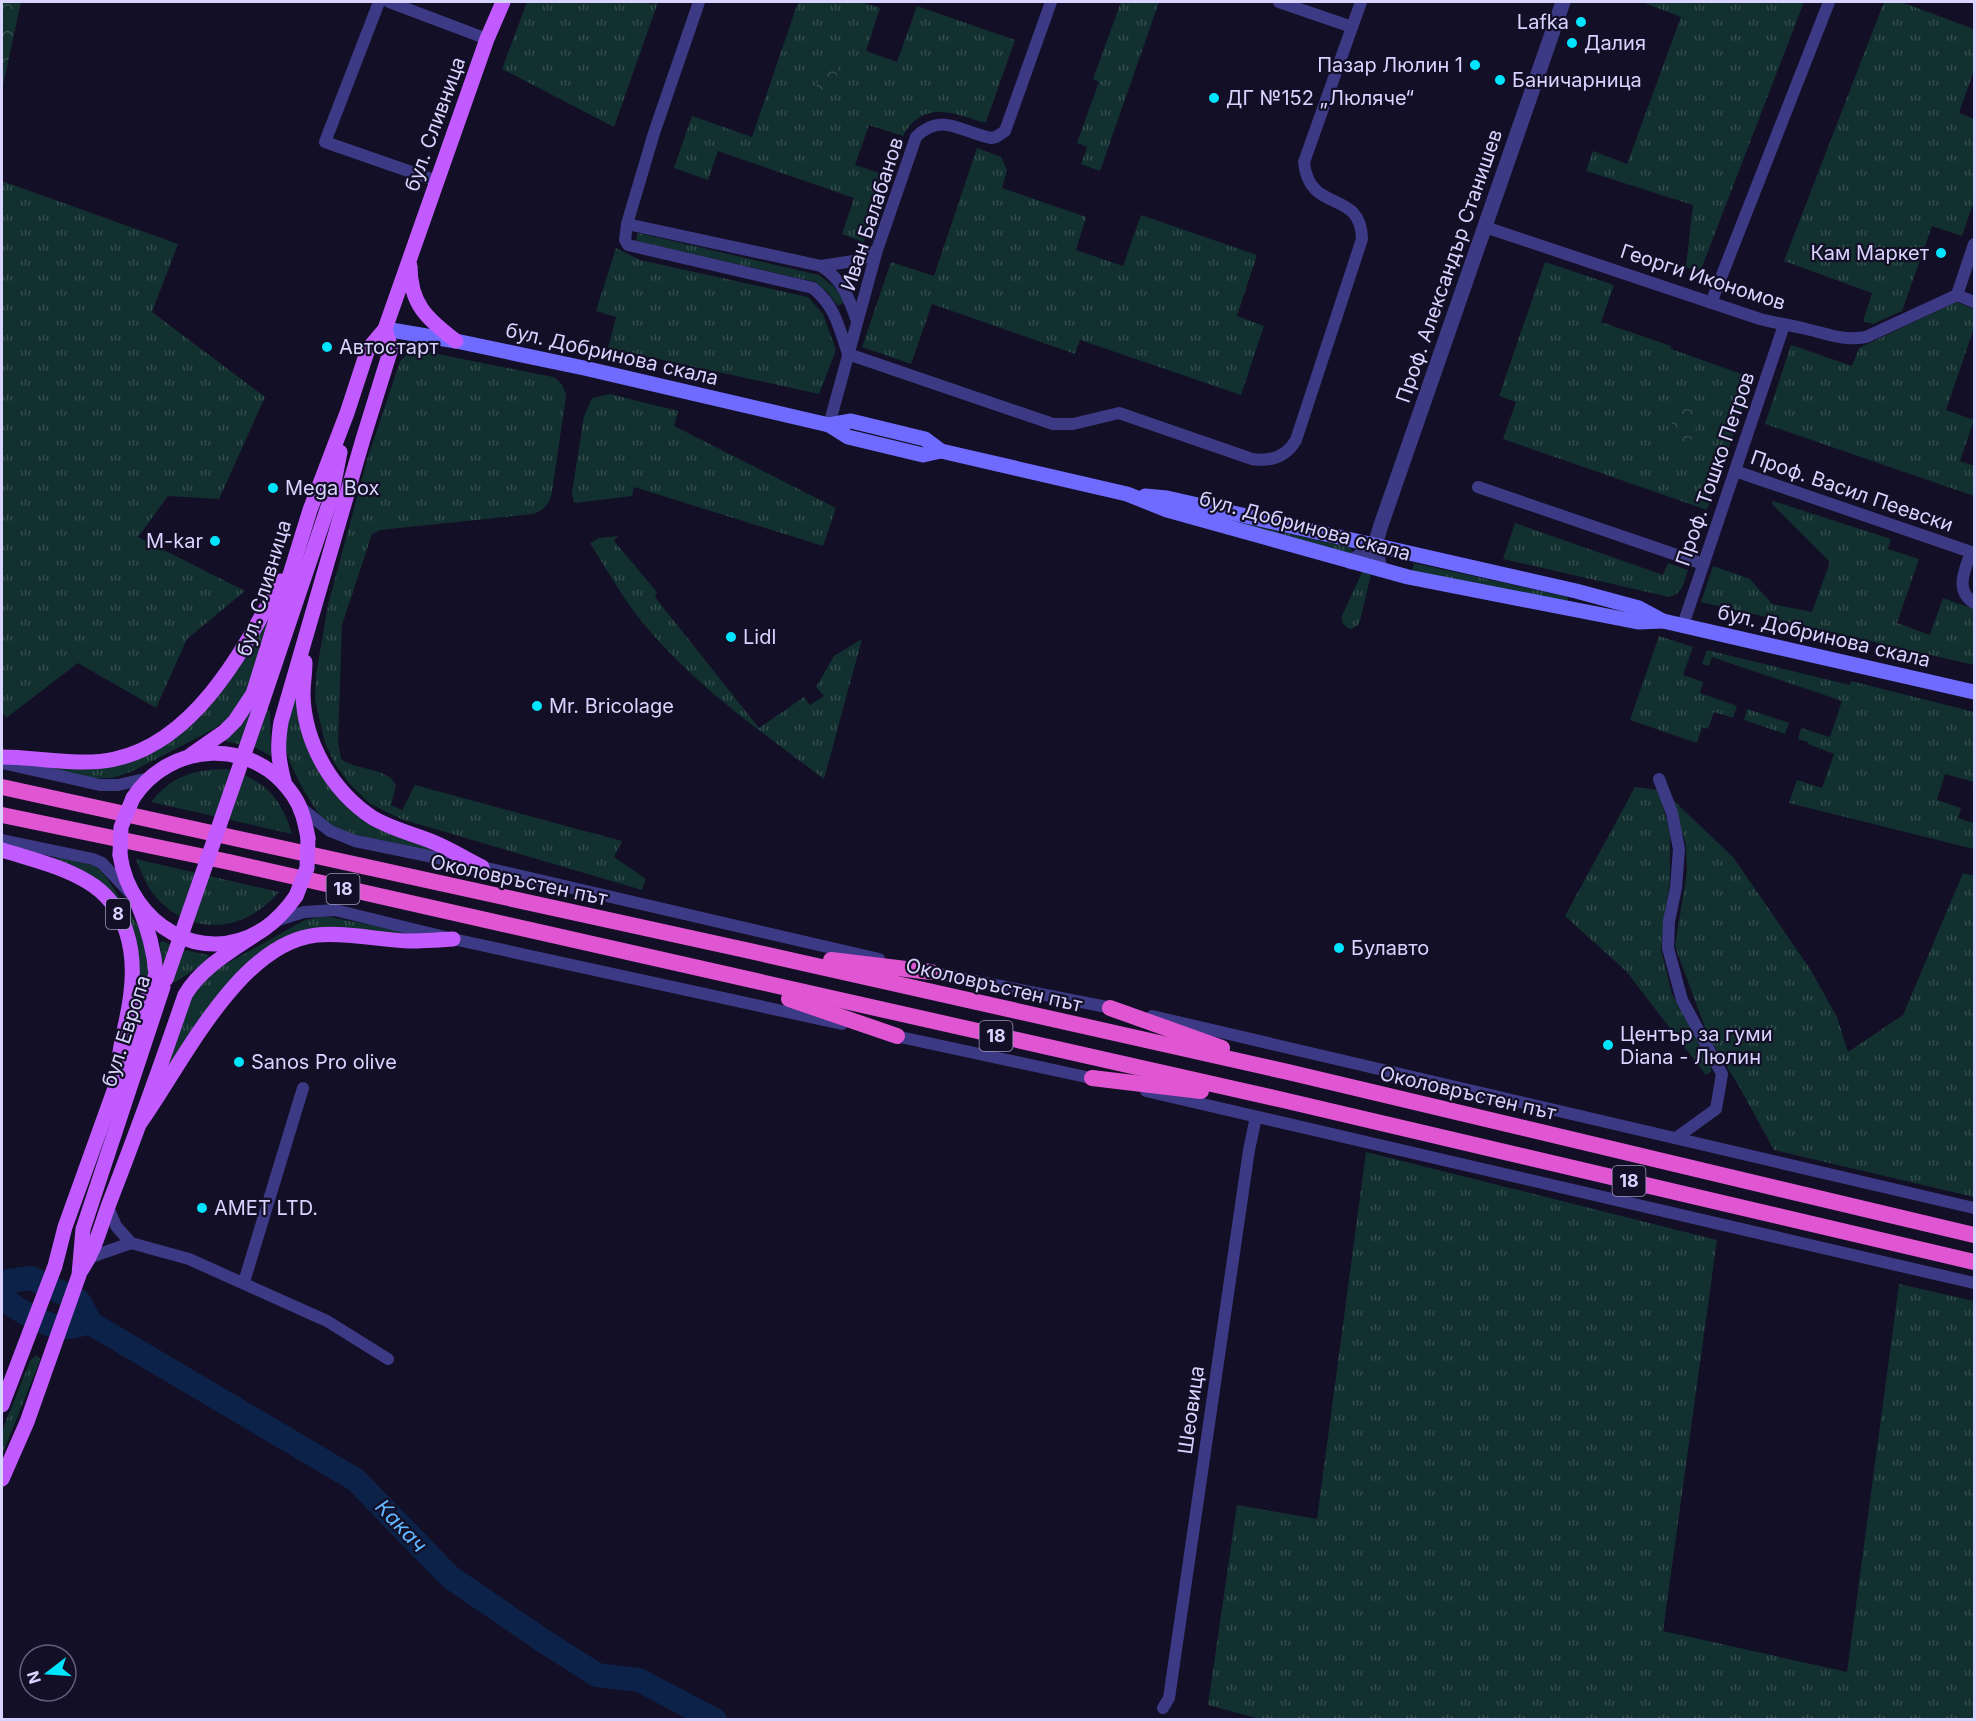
<svg xmlns="http://www.w3.org/2000/svg" width="1976" height="1721" font-family="Inter,sans-serif">
	<style>
		.grass { fill: url(#grass-tufts) }
		.forest { fill: url(#forest-crowns) }
		.lines { fill: none; stroke-linecap: round; stroke-linejoin: round }
		.river { stroke: #0c2248; stroke-width: 24 }
		.minor { stroke: #3d3a85; stroke-width: 12 }
		.tertiary { stroke: #3d3a85; stroke-width: 15 }
		.secondary { stroke: #6f6bff; stroke-width: 15 }
		.primary { stroke: #c25bff; stroke-width: 15 }
		.trunk { stroke: #e055d1; stroke-width: 16 }
		.primary-bridge { stroke: #c25bff; stroke-width: 15 }
		.poi-dot { fill: #00e5ff; stroke: #130f26; stroke-width: 2 }
		.labels { text-anchor: middle; stroke-width: 4.5; stroke-linejoin: round; paint-order: stroke }
		.shield { fill: #130f26; stroke: #9e99be; stroke-width: 1.5 }
		.shield-label { font-size: 18px; font-weight: bold; fill: #d9d4ff }
		.poi-label { font-size: 20px; fill: #d9d4ff; stroke: #130f26; text-anchor: start }
		.street-label { font-size: 20px; fill: #d9d4ff; stroke: #130f26 }
		.water-label { font-size: 21px; font-style: italic; fill: #62b6ff; stroke: #130f26 }
	</style>
	<defs>
		<pattern id="grass-tufts" width="24" height="20" patternUnits="userSpaceOnUse" patternTransform="scale(1.5)"><rect width="24" height="20" fill="#12302f"/><path d="M3 7l-1-3M5 7V3M7 7l1-3M15 17l-1-3M17 17v-4M19 17l1-3" fill="none" stroke="#344d4e"/></pattern>
		<pattern id="forest-crowns" width="20" height="18" patternUnits="userSpaceOnUse" patternTransform="scale(1.5)"><rect width="20" height="18" fill="#12302f"/><path d="M2 6a3 3 0 1 1 6 0M12 15a3 3 0 1 1 6 0" fill="none" stroke="#344d4e"/></pattern>
	</defs>
	<rect width="100%" height="100%" fill="#130f26"/>
	<g class="grass">
		<polygon points="527,2 642,2 652,4 658,2 614,127 502,69"/>
		<path d="M798,2H861L880,8L866,51L897,62L917,6L1015,40L986,122H981C951,112 922,101 903,136L869,125L855,165L886,175L864,242L842,234L854,198L718,151L708,180L674,168L692,116L752,137Z"/>
		<polygon points="1121,2 1159,2 1100,171 1081,164 1087,147 1077,143 1099,82 1093,79"/>
		<polygon points="1642,2 1804,2 1700,272 1686,267 1693,205 1586,171 1593,151 1627,164 1681,17"/>
		<polygon points="1884,2 1901,2 1974,29 1974,70 1959,113 1974,119 1974,201 1962,236 1932,226 1902,311 1873,324 1863,321 1872,293 1784,261"/>
		<polygon points="977,148 1001,157 1007,170 1002,188 1086,217 1076,250 1123,266 1141,215 1257,255 1237,316 1264,326 1241,395 1080,340 1075,354 932,304 911,364 862,347 891,262 934,276"/>
		<polygon points="2,181 178,244 152,312 265,397 219,499 168,496 138,537 245,591 187,639 156,708 78,663 6,718 2,712"/>
		<polygon points="638,233 819,275 834,287 845,302 838,306 828,293 816,282 636,241"/>
		<polygon points="616,248 640,260 808,297 823,314 836,350 819,394 608,348 616,317 596,311"/>
		<polygon points="1545,262 1614,285 1601,322 1671,346 1671,349 1753,378 1707,510 1503,439 1516,402 1499,396"/>
		<polygon points="1956,302 1974,309 1974,328 1946,410 1974,420 1960,461 1974,466 1974,496 1765,424 1791,345 1852,366 1859,348"/>
		<path d="M411,351H423L553,377C561,381 564,387 566,396L552,492C549,504 545,510 533,514L380,530L372,534L342,625L338,742L341,759C357,771 387,767 396,785L391,805L402,810L415,785L622,841L614,857L646,879L642,890L401,819L369,803L348,782L335,764L325,743L315,700L316,675L328,605L367,460L400,361Z"/>
		<polygon points="610,394 678,411 674,426 836,508 823,546 634,487 632,496 574,503 572,492 584,416 592,398"/>
		<polygon points="1773,501 1891,539 1888,549 1919,559 1897,623 1930,635 1943,598 1974,609 1974,665 1701,602 1713,566 1750,579 1772,604 1812,612 1830,562 1772,504"/>
		<polygon points="1200,513 1351,548 1352,553 1351,554"/>
		<path d="M1515,523L1663,575L1668,563L1688,570C1684,582 1683,594 1669,597L1503,559Z"/>
		<path d="M618,536L614,541L657,592L655,597L658,601L759,728L804,697L810,705L824,696L816,687L834,656L862,639L824,779C756,728 684,678 632,609C617,588 604,565 590,543L599,538Z"/>
		<polygon points="1414,563 1563,596 1567,597 1568,599 1566,602 1412,571"/>
		<path d="M1362,572L1371,574L1360,621L1357,626L1351,629C1344,627 1341,623 1342,616Z"/>
		<path d="M266,623L268,624L246,695L227,720L212,730L131,772L112,778H85L35,766C95,767 132,775 181,733Z"/>
		<polygon points="1659,636 1693,647 1683,675 1703,682 1700,693 1737,706 1733,718 1714,712 1708,729 1702,727 1697,743 1630,720"/>
		<polygon points="1707,650 1850,685 1851,681 1974,712 1974,789 1972,789 1974,782 1945,774 1937,800 1961,808 1958,818 1974,823 1974,849 1789,803 1797,780 1822,788 1834,754 1808,744 1808,742 1798,739 1801,728 1830,737 1842,701 1712,657 1709,666 1702,664"/>
		<path d="M296,692L329,785L431,849L429,851C399,845 359,841 332,827C316,818 282,755 283,736C283,724 292,704 296,692Z"/>
		<polygon points="250,704 270,711 271,756 256,748 221,740"/>
		<polygon points="1747,709 1789,723 1785,734 1744,720"/>
		<path d="M226,769C264,779 281,797 292,834L151,802C173,775 193,770 226,769Z"/>
		<polygon points="1635,787 1658,790 1670,831 1670,879 1661,949 1672,994 1711,1066 1711,1072 1706,1075 1626,971 1565,916"/>
		<polygon points="1672,799 1733,857 1810,969 1837,1017 1848,1052 1903,1015 1963,873 1974,876 1974,1197 1774,1150 1740,1088 1708,1036 1675,946 1687,871 1686,845"/>
		<polygon points="58,857 95,866 102,871 148,941 150,979 134,1010 131,928 54,859"/>
		<path d="M136,859L279,892C245,932 191,938 155,896C146,886 141,871 136,859Z"/>
		<path d="M325,916L400,931L402,933V935L313,929C260,939 236,972 207,1013C194,1033 181,1052 168,1071L165,1069L191,996L208,974L305,920Z"/>
		<polygon points="162,941 184,950 208,955 210,959 204,964 175,982 158,976 161,959 160,943"/>
		<polygon points="1366,1152 1717,1240 1663,1631 1847,1672 1899,1284 1974,1301 1974,1719 1264,1720 1208,1705 1237,1505 1317,1519"/>
		<polygon points="36,1355 40,1359 39,1363 2,1455 2,1431 30,1361"/>
	</g>
	<g class="forest">
		<polygon points="2,2 21,2 2,90"/>
		<polygon points="826,52 842,57 832,92 816,88"/>
		<polygon points="1678,406 1701,413 1687,454 1664,446"/>
	</g>
	<g class="lines">
		<g class="river">
			<polyline points="2,1282 31,1278 79,1301 90,1322 97,1327 356,1480 450,1577 545,1642 597,1675 639,1680 715,1720"/>
			<path d="M2,1296C12,1308 49,1328 66,1327C74,1327 82,1324 90,1322"/>
		</g>
		<g class="minor">
			<polyline points="379,2 325,142 437,181"/>
			<polyline points="389,2 487,39"/>
			<path d="M699,2L654,133L627,224L625,240L628,245L813,288C835,306 839,327 848,354L1053,424H1073L1119,413L1252,459C1271,462 1286,457 1296,440L1362,239C1361,188 1309,215 1304,162L1361,2"/>
			<polyline points="1279,2 1352,27"/>
			<polyline points="627,224 821,266 860,260 877,250"/>
			<path d="M1485,227L1760,319C1775,323 1791,325 1806,329C1829,334 1841,341 1866,337L1957,295L1974,302"/>
			<path d="M821,266C842,279 849,298 857,321"/>
			<polyline points="1957,295 1974,244"/>
			<polyline points="1711,303 1829,2"/>
			<path d="M829,425L877,250L916,137C942,111 962,133 991,138L996,137L1005,131L1051,2"/>
			<path d="M1735,471L1971,552C1965,570 1954,590 1974,603"/>
			<polyline points="1478,487 1703,564"/>
			<polyline points="1683,625 1784,325"/>
			<polyline points="2,763 100,785 118,785 149,778"/>
			<polyline points="1659,779 1672,813 1679,849 1676,888 1669,921 1668,948 1682,1000 1722,1074 1716,1109 1676,1138"/>
			<polyline points="300,807 330,831 355,841 482,867 879,959"/>
			<polyline points="2,840 93,859 102,863 129,892"/>
			<polyline points="275,921 304,912 335,910 453,939 842,1024"/>
			<polyline points="925,971 1117,1009"/>
			<polyline points="1152,1016 1974,1208"/>
			<polyline points="891,1035 1100,1080"/>
			<polyline points="1146,1091 1974,1283"/>
			<polyline points="108,1207 116,1226 131,1243"/>
			<polyline points="91,1257 131,1243 189,1259 327,1321 388,1359"/>
			<polyline points="244,1282 303,1088"/>
			<polyline points="1163,1708 1169,1698 1249,1150 1256,1117"/>
		</g>
		<g class="tertiary">
			<polyline points="1351,562 1375,545"/>
			<polyline points="1380,569 1375,545 1381,525 1563,2"/>
		</g>
		<g class="secondary">
			<polyline points="385,329 456,341 584,368 829,425 848,437 923,455 941,451 1127,494 1167,510 1408,577 1638,622 1663,621"/>
			<polyline points="829,425 851,421 925,439 941,451"/>
			<polyline points="1145,496 1167,498 1576,591 1639,608 1663,621 1974,692"/>
		</g>
		<g class="primary">
			<path d="M410,266C410,304 427,319 456,341"/>
			<path d="M305,662C305,673 303,684 303,694C304,743 332,791 373,818C392,829 413,834 433,842C450,849 466,859 482,867"/>
			<polyline points="260,708 331,498 340,452"/>
			<polyline points="191,755 224,732 235,721 253,694 310,510 347,413 368,349 385,329 487,39 503,2"/>
			<path d="M2,757C37,757 81,767 115,759C197,741 244,648 281,581"/>
			<path d="M285,785C278,760 277,747 281,722L363,439L390,352V345L385,329"/>
			<path d="M133,798C170,741 254,737 293,795C302,808 305,822 308,838"/>
			<path d="M2,850C30,859 62,866 88,882C127,905 136,952 131,992C129,1013 123,1032 120,1052"/>
			<path d="M120,855C130,924 202,969 264,929C277,920 287,909 296,896"/>
			<path d="M140,1123C182,1065 238,943 317,935C347,932 377,940 408,941C423,941 438,940 453,939"/>
			<path d="M80,1272C97,1248 101,1223 112,1196C138,1129 162,1062 185,995C202,966 235,949 262,930"/>
			<path d="M2,1405L55,1266L65,1227L156,974C154,948 148,928 138,904"/>
			<polyline points="2,1479 27,1422 79,1275 83,1229 163,987"/>
		</g>
		<g class="trunk">
			<polyline points="2,787 750,951 1288,1072 1974,1235"/>
			<polyline points="2,815 229,862 1283,1100 1974,1262"/>
			<polyline points="831,960 931,972"/>
			<polyline points="789,999 897,1036"/>
			<polyline points="1110,1008 1222,1048"/>
			<polyline points="1092,1078 1201,1091"/>
		</g>
		<g class="primary-bridge">
			<polyline points="120,855 121,827 133,798"/>
			<polyline points="296,896 307,868 308,838"/>
			<polyline points="166,979 260,708"/>
		</g>
	</g>
	<g class="poi-dot">
		<circle cx="1581" cy="22" r="6"/>
		<circle cx="1572" cy="43" r="6"/>
		<circle cx="1475" cy="65" r="6"/>
		<circle cx="1500" cy="80" r="6"/>
		<circle cx="1214" cy="98" r="6"/>
		<circle cx="1941" cy="253" r="6"/>
		<circle cx="327" cy="347" r="6"/>
		<circle cx="273" cy="488" r="6"/>
		<circle cx="215" cy="541" r="6"/>
		<circle cx="731" cy="637" r="6"/>
		<circle cx="537" cy="706" r="6"/>
		<circle cx="1339" cy="948" r="6"/>
		<circle cx="1608" cy="1045" r="6"/>
		<circle cx="239" cy="1062" r="6"/>
		<circle cx="202" cy="1208" r="6"/>
	</g>
	<g class="labels">
		<g class="shield">
			<rect x="326.5" y="874" width="33" height="30" rx="4.5"/>
			<rect x="106" y="899" width="24" height="30" rx="4.5"/>
			<rect x="979.5" y="1021" width="33" height="30" rx="4.5"/>
			<rect x="1612.5" y="1166" width="33" height="30" rx="4.5"/>
		</g>
		<g class="shield-label">
			<text x="343" y="895">18</text>
			<text x="118" y="920">8</text>
			<text x="996" y="1042">18</text>
			<text x="1629" y="1187">18</text>
		</g>
		<g class="poi-label">
			<text x="1569" y="29" text-anchor="end">Lafka</text>
			<text x="1584" y="50">Далия</text>
			<text x="1463" y="72" text-anchor="end">Пазар Люлин 1</text>
			<text x="1512" y="87">Баничарница</text>
			<text x="1226" y="105">ДГ №152 „Люляче“</text>
			<text x="1929" y="260" text-anchor="end">Кам Маркет</text>
			<text x="339" y="354">Автостарт</text>
			<text x="285" y="495">Mega Box</text>
			<text x="203" y="548" text-anchor="end">M-kar</text>
			<text x="743" y="644">Lidl</text>
			<text x="549" y="713">Mr. Bricolage</text>
			<text x="1351" y="955">Булавто</text>
			<text x="1620" y="1041">Център за гуми<tspan x="1620" dy="23">Diana - Люлин</tspan></text>
			<text x="251" y="1069">Sanos Pro olive</text>
			<text x="214" y="1215">AMET LTD.</text>
		</g>
		<g class="street-label">
			<text transform="translate(435 124) rotate(-70)" y="7">бул. Сливница</text>
			<text transform="translate(872 214) rotate(-72)" y="7">Иван Балабанов</text>
			<text transform="translate(1449 266) rotate(-71)" y="7">Проф. Александър Станишев</text>
			<text transform="translate(1703 277) rotate(18)" y="7">Георги Икономов</text>
			<text transform="translate(612 354) rotate(13)" y="7">бул. Добринова скала</text>
			<text transform="translate(1715 469) rotate(-71)" y="7">Проф. Тошко Петров</text>
			<text transform="translate(1852 491) rotate(19)" y="7">Проф. Васил Пеевски</text>
			<text transform="translate(1305 526) rotate(15)" y="7">бул. Добринова скала</text>
			<text transform="translate(264 588) rotate(-73)" y="7">бул. Сливница</text>
			<text transform="translate(1824 636) rotate(13)" y="7">бул. Добринова скала</text>
			<text transform="translate(519 880) rotate(12)" y="7">Околовръстен път</text>
			<text transform="translate(994 985) rotate(13)" y="7">Околовръстен път</text>
			<text transform="translate(126 1031) rotate(-72)" y="7">бул. Европа</text>
			<text transform="translate(1468 1093) rotate(13)" y="7">Околовръстен път</text>
			<text transform="translate(1191 1410) rotate(-82)" y="7">Шеовица</text>
		</g>
		<g class="water-label">
			<text transform="translate(401 1526) rotate(46)" y="7">Какач</text>
		</g>
	</g>
	<rect width="1976" height="1721" fill="none" stroke="#d9d4ff" stroke-width="6"/>
	<g transform="translate(48 1673) rotate(253)"><circle r="28" fill="#130f26" stroke="#625e7d" stroke-width="1.5"/>
	<path d="M0-4.5L10 22L0 15L-10 22Z" fill="#00e5ff"/>
	<text y="-9" font-size="16" font-weight="bold" text-anchor="middle" fill="#d9d4ff">N</text>
	</g>
</svg>
